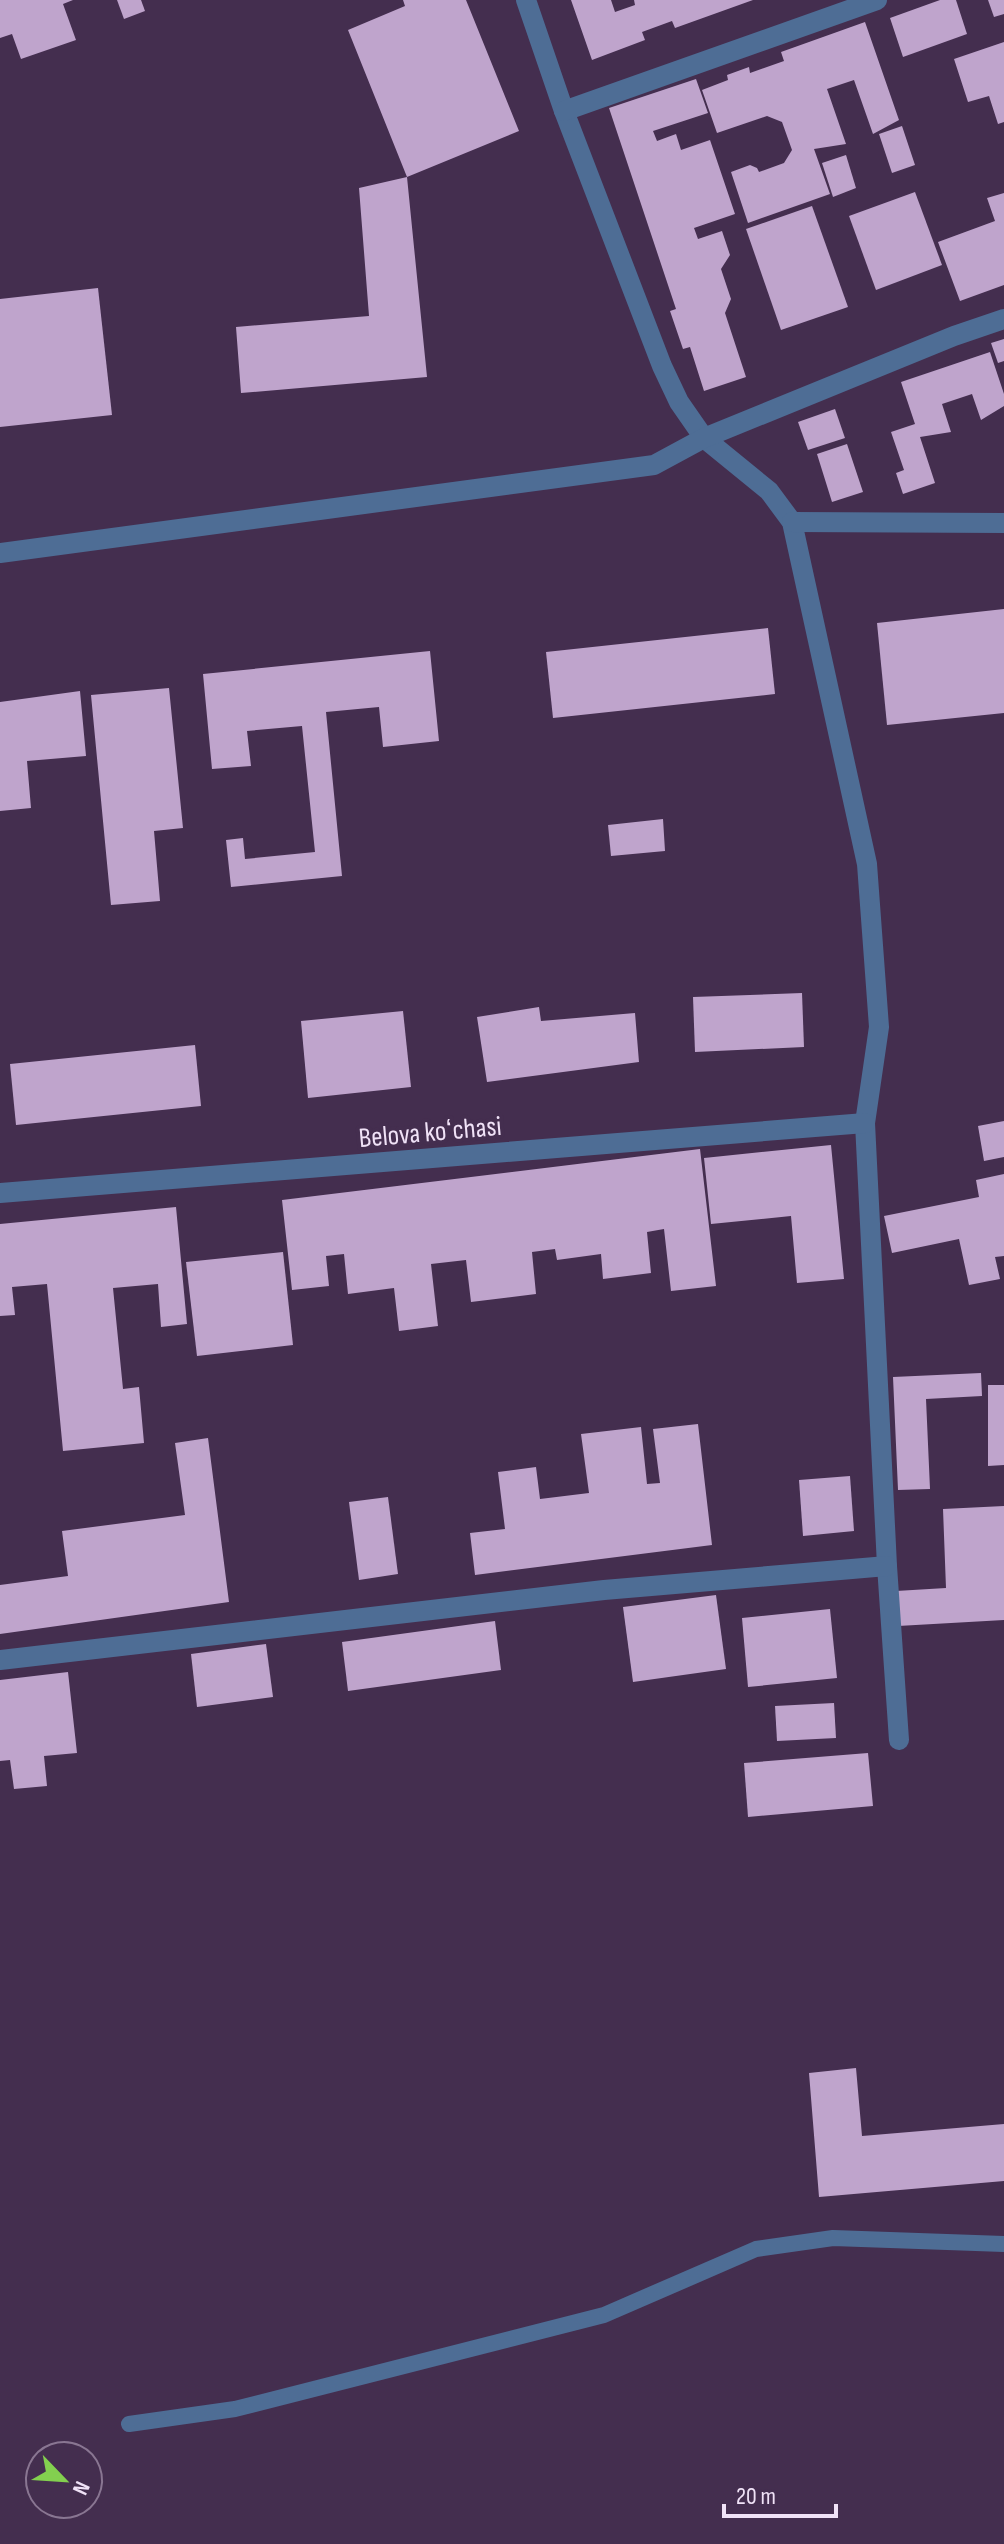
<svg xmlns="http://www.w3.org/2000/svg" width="1004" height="2544" font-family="'Sofia Sans Condensed',sans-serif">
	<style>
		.building { fill: #bfa4cc }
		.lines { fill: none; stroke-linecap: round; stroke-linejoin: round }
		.lane { stroke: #4e6d95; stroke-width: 16 }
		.street { stroke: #4e6d95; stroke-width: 20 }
		.labels { text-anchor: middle; stroke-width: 8; stroke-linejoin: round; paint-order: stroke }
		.street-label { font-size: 28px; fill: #f0e2f7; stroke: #442e4f }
	</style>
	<rect width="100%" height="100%" fill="#442e4f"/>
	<g class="building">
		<polygon points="0,0 73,0 63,4 76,40 21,59 12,34 0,38"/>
		<polygon points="117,0 141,0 145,11 124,19"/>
		<polygon points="403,0 466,0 519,131 407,177 348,30 405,6"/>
		<polygon points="571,0 611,0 615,12 635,5 634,0 753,0 675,28 672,21 642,32 645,40 592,60"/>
		<polygon points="940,0 956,0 967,34 903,57 890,18"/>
		<polygon points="988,0 1004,0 1004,14 994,17"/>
		<polygon points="865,22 899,120 873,134 854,80 827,89 846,144 814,149 830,194 748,223 731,172 750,165 757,168 759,172 784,163 792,150 782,122 767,116 717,133 702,90 728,80 727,75 749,67 750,73 784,61 781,52"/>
		<polygon points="1004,42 1004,122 998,124 989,96 968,102 954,59"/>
		<polygon points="696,79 708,113 653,131 657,141 676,134 681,150 710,140 735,214 694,228 698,239 722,231 730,255 721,269 731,299 725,313 746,377 704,391 690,347 683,349 670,311 676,309 609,108"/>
		<polygon points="902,126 915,165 892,173 879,134"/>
		<polygon points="846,155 856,188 833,197 822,163"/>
		<polygon points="407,177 427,377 241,393 236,327 369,316 359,188"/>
		<polygon points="915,192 942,265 876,290 849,216"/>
		<polygon points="1004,193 1004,285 960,301 938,242 995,221 987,198"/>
		<polygon points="812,206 848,307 781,330 746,229"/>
		<polygon points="98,288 112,415 0,427 0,299"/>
		<polygon points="1004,339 1004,361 998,363 991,343"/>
		<polygon points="990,352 1004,394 1004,406 981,420 972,394 942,404 951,432 920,437 935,483 903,494 896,473 904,470 891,432 915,424 901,382"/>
		<polygon points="835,409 845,438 808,450 798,422"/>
		<polygon points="847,444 863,492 832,502 817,454"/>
		<polygon points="1004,609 1004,713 887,725 877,623"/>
		<polygon points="768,628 775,694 553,718 546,652"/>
		<polygon points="430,651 439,741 383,747 379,707 326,712 342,876 231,887 226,840 243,838 245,859 315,852 302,726 247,731 251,766 212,769 203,674"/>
		<polygon points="169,688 183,828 154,831 160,901 111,905 91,695"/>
		<polygon points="80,691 86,756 27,761 31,808 0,811 0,702"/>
		<polygon points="663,819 665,851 611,856 608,825"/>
		<polygon points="802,993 804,1047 695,1052 693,997"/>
		<polygon points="539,1007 541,1021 635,1013 639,1062 487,1082 477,1017"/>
		<polygon points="403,1011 411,1087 308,1098 301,1021"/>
		<polygon points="195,1045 201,1106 16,1125 10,1064"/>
		<polygon points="1004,1121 1004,1157 984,1161 978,1126"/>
		<polygon points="831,1145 844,1279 797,1283 791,1216 711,1224 704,1158"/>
		<polygon points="700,1149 716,1286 671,1291 664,1229 647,1232 651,1273 603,1279 601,1254 557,1260 555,1249 532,1252 536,1294 471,1302 466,1260 431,1264 438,1326 399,1331 394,1288 348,1294 344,1254 326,1256 329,1286 292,1290 282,1200"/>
		<polygon points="1004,1174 1004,1256 995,1257 1000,1279 969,1285 959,1239 892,1253 884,1216 979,1197 976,1180"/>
		<polygon points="176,1207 187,1324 161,1327 158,1284 113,1288 123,1389 139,1387 144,1443 63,1451 47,1284 12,1287 15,1315 0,1316 0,1224"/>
		<polygon points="283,1252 293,1345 197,1356 186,1262"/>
		<polygon points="981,1373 982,1396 926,1399 930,1489 898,1490 893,1377"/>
		<polygon points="988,1385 1004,1385 1004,1465 988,1466"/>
		<polygon points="698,1424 712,1545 475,1575 470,1533 505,1529 498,1472 536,1467 540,1499 589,1493 581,1434 641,1427 647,1484 660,1483 653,1429"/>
		<polygon points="208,1438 229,1602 0,1634 0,1585 68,1576 62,1531 185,1515 175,1443"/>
		<polygon points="850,1476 854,1531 803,1536 799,1480"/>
		<polygon points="388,1497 398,1574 359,1580 349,1502"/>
		<polygon points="1004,1506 1004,1620 898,1626 896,1591 946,1588 943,1509"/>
		<polygon points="716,1595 726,1669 633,1682 623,1607"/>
		<polygon points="830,1609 837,1678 748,1687 742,1618"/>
		<polygon points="495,1621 501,1670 348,1691 342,1642"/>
		<polygon points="266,1644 273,1697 197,1707 191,1654"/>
		<polygon points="68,1672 77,1753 44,1756 47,1786 14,1789 10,1760 0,1761 0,1680"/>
		<polygon points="834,1703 836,1738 777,1741 775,1706"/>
		<polygon points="868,1753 873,1806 748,1817 744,1763"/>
		<polygon points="856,2068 862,2136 1004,2124 1004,2181 819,2197 809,2073"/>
	</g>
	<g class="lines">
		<polyline class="lane" points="129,2424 235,2409 604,2315 756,2249 833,2238 1004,2244"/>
		<g class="street">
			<polyline points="526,0 564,111 662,366 679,402 704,438 769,491 792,522 867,864 879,1027 865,1123 887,1566 899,1740"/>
			<polyline points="564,111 877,0"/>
			<polyline points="792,522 1004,523"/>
			<polyline points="0,553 654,465 704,438 954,336 1004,319"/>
			<polyline points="0,1193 865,1123"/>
			<polyline points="0,1660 604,1590 887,1566"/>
		</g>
	</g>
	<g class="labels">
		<g class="street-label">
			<text transform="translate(430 1131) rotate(-5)" y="10">Belova koʻchasi</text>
		</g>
	</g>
	<g transform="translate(64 2480) rotate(115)"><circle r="38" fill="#442e4f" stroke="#897692" stroke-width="2"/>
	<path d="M0-6L14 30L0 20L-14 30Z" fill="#83d04f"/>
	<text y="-12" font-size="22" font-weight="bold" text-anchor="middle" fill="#f0e2f7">N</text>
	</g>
	<path d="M724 2504v12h112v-12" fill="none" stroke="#f0e2f7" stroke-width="4"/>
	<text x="736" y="2504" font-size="24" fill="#f0e2f7" stroke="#442e4f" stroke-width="6" paint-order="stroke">20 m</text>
</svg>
